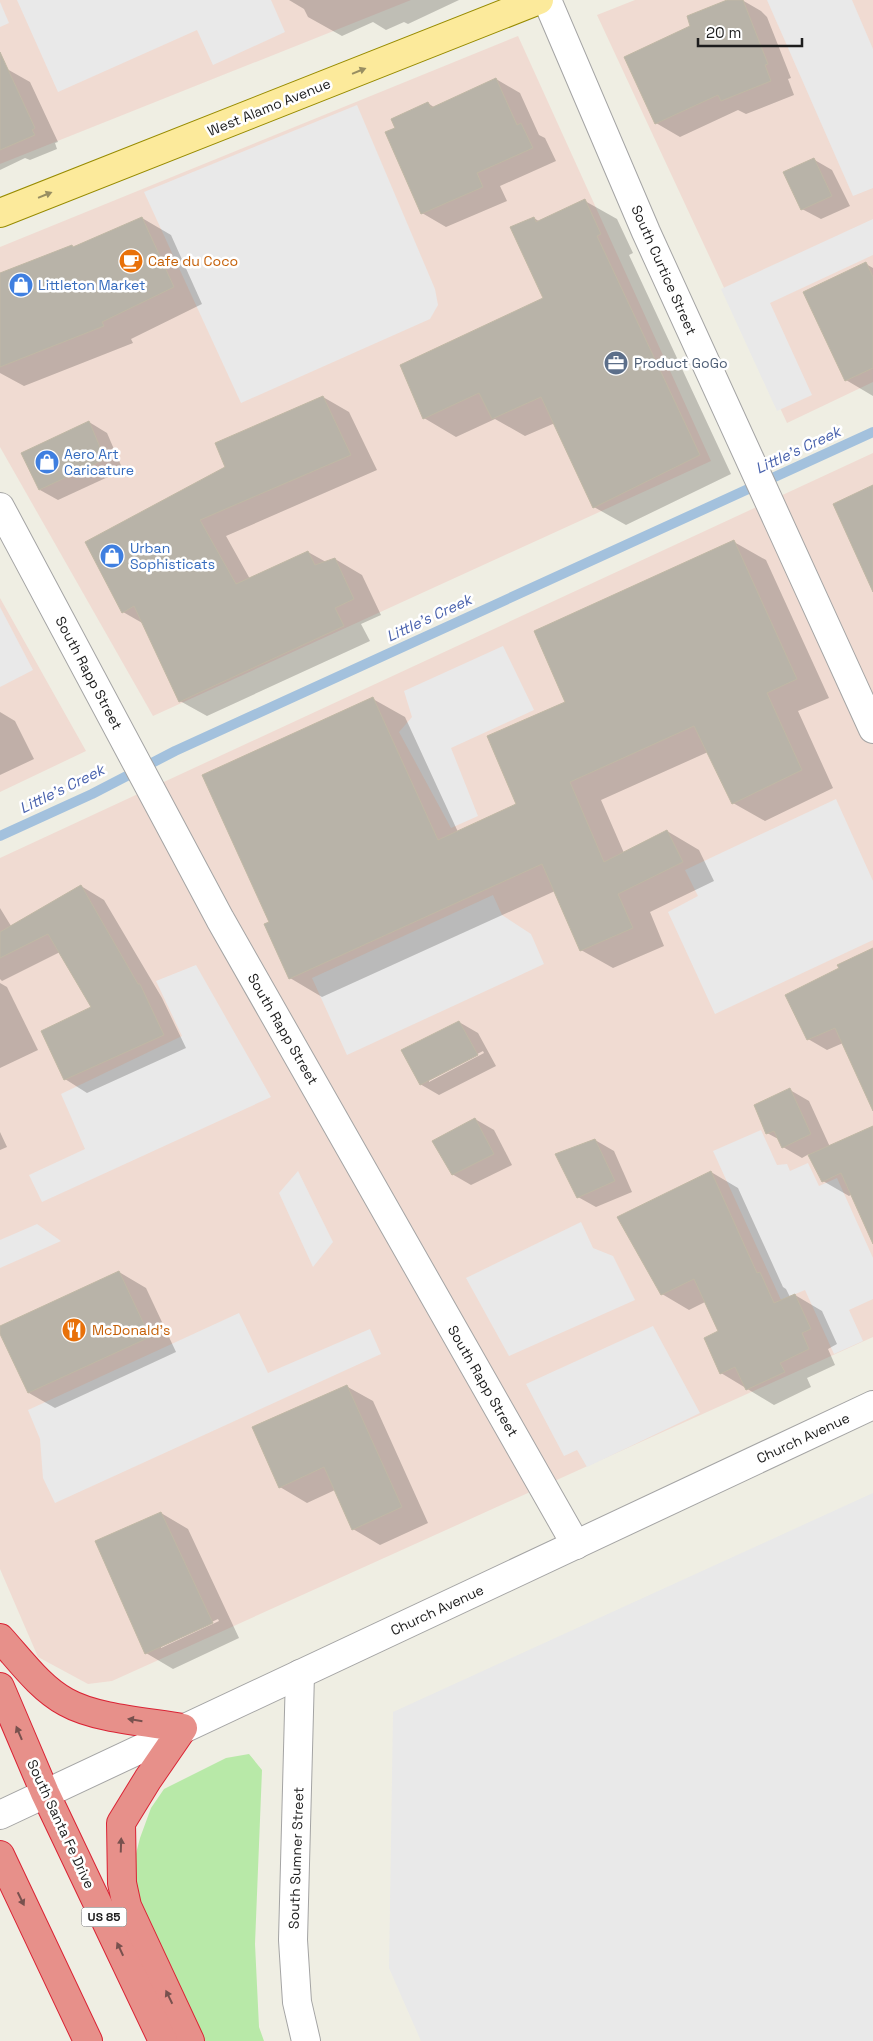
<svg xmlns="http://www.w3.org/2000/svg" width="873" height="2041" font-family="'Space Grotesk',sans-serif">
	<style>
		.commercial { fill: #f0dbd2 }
		.grass { fill: #b8e9a8 }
		.parking { fill: #e9e9e9 }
		.shadow { fill: #0003; fill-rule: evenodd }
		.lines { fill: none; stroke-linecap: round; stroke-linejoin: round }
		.stream { stroke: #a3c1dd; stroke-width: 10 }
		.building { fill: #b8b3a8; stroke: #c0b8a5 }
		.minor-casing { stroke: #a4a4a4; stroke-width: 30 }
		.major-casing { stroke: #978b00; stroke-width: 30 }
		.highway-casing { stroke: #da2334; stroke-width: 30 }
		.minor { stroke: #fff; stroke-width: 28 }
		.major { stroke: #fcea9b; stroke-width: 28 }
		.highway { stroke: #e7908a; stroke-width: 28 }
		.oneway { fill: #988e62 }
		.oneway2 { fill: #78514e }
		.labels { text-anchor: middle; stroke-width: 5; stroke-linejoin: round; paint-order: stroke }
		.shield { fill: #fff; stroke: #616161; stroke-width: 1 }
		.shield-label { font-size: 12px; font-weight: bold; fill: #1d1d1d }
		.street-label { font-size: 14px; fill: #1d1d1d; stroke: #fff }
		.food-label { font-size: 14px; fill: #c56008; stroke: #fff; text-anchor: start }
		.shop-label { font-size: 14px; fill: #366cbe; stroke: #fff; text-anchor: start }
		.service-label { font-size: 14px; fill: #4e5e75; stroke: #fff; text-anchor: start }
		.water-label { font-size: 15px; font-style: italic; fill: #4962ad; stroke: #fff }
	</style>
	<rect width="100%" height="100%" fill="#efeee3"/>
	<g class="commercial">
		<polygon points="0,0 411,0 0,164"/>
		<polygon points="635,0 873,0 873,382 787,423 597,15"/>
		<polygon points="518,36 711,461 153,716 0,447 0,247"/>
		<polygon points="873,453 873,1337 112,1681 88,1684 38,1657 0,1569 0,858"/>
		<polygon points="0,598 86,751 0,792"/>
	</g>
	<polygon class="grass" points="249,1754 262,1770 255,1944 259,2027 264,2041 201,2041 129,1881 140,1838 151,1808 164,1789 226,1758"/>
	<g class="parking">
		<polygon points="17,0 271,0 285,32 213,65 197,30 58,92"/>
		<polygon points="767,0 852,0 873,49 873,188 853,196"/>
		<polygon points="0,2 9,23 0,27"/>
		<polygon points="357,105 435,289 438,305 430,319 241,403 144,192"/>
		<polygon points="873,219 873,255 770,303 812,395 777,411 721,289"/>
		<polygon points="0,607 33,670 0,687"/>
		<polygon points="503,646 534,710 451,748 478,816 451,828 399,732 412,717 404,691"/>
		<polygon points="836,799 873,881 873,940 715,1014 668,912 698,896 685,870"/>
		<polygon points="493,895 502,915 531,934 544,964 347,1055 312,978"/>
		<polygon points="196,965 271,1097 42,1202 29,1175 85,1149 61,1094 182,1036 156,981"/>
		<polygon points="761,1130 777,1165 787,1164 790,1171 808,1163 819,1186 837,1178 873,1258 873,1299 849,1310 863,1341 834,1354 805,1290 781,1300 713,1151"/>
		<polygon points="298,1171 333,1242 313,1267 279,1193"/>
		<polygon points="581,1222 593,1248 613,1256 635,1300 509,1356 466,1278"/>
		<polygon points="37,1224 61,1241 0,1268 0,1240"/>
		<polygon points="239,1313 268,1373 370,1329 381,1354 55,1503 43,1478 40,1439 28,1410"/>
		<polygon points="653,1326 700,1413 587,1467 577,1450 564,1456 526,1384"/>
		<polygon points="873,1493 873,2041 421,2041 389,1968 393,1712"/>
	</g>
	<g class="shadow">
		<polygon points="289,0 459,0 408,24 404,22 386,30 373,22 342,36 308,17 304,9"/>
		<polygon points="730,0 742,0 761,11 767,17 791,78 788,79 794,95 746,114 738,110 680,137 656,123 692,27"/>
		<polygon points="7,69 30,82 58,142 55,143 57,149 30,160 25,158 0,170 0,72"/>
		<polygon points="496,79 520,93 539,135 545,138 556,161 500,186 507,201 446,227 422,213 397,129 428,103 435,108"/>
		<polygon points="813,159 832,170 850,206 821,219 802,209"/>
		<polygon points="585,201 617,219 633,253 629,255 731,474 626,525 594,507 555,423 525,436 495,419 456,437 424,418 545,298 534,218 540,222"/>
		<polygon points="142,218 171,235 202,304 131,339 133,343 24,386 0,373 0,274 72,246 74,248"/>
		<polygon points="866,264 873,268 873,396 846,380"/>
		<polygon points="323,397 349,412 377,470 226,536 250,579 308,552 326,562 335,559 362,575 381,615 361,624 370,641 207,716 180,701 144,624 123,612 227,468"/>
		<polygon points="89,422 107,433 123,470 58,500 40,490"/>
		<polygon points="734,542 766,560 829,698 798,711 833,788 765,821 733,803 708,752 601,800 624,853 667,831 699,850 714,881 650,912 664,946 613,968 581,950 555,891 322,997 290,978 270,923 373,699 405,717 458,832 518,805 567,702"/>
		<polygon points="0,712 15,721 34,759 0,775"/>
		<polygon points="81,886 104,900 162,998 186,1048 87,1093 65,1079 93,1007 60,952 2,981 0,979 0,908 11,926"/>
		<polygon points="873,950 873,1106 843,1043 827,1050 808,1039 841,969"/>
		<polygon points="0,983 7,987 38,1050 0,1068"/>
		<path d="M459,1022L478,1033L496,1066L439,1095L420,1084ZM483,1051L484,1053L429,1082V1079Z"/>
		<polygon points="790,1090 809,1101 830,1147 873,1127 873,1241 852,1194 849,1196 823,1181 809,1154 802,1158 783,1147 780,1140 767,1133"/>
		<polygon points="475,1119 494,1130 512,1165 471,1185 452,1174"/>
		<polygon points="0,1132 7,1147 0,1150"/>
		<polygon points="595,1140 614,1151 632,1192 596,1207 578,1197"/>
		<polygon points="711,1172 738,1188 783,1287 786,1289 790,1297 795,1295 822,1311 837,1344 828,1349 835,1365 807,1378 811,1387 774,1405 721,1373 719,1332 705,1302 689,1310 662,1294"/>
		<polygon points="119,1272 146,1288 176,1352 55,1408 29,1393 0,1328"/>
		<polygon points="346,1386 373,1401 428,1523 380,1545 353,1529 335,1490 307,1503 280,1487"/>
		<path d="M161,1513L188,1529L239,1638L173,1669L146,1653L96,1541ZM218,1619L219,1621L161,1648V1646Z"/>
	</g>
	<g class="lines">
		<polyline class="stream" points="0,836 92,794 175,751 873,432"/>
	</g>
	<g class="building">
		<polygon points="727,0 743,0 768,64 765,65 771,81 721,101 718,95 655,124 624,57 690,26 687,16"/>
		<polygon points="0,52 35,128 32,130 35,135 0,150"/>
		<polygon points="496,78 517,125 521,123 533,148 477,173 483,187 421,214 385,132 395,128 391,119 428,102 431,108"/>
		<polygon points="814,158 832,196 801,210 783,172"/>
		<polygon points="585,199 601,234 597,236 700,455 593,508 541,397 492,419 479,393 423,419 400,365 543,298 510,227 534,217 536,222"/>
		<polygon points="142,217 174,287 102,322 104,326 0,367 0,273 72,245 73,247"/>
		<polygon points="866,262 873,277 873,368 845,381 803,292"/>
		<polygon points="323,396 351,455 200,520 236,584 308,551 315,565 335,558 354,599 335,608 344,626 179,702 134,606 122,613 85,542 225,467 215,443"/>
		<polygon points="89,421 105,459 39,490 21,453"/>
		<polygon points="873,485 873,592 833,504"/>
		<polygon points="734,540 797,679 767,693 802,770 732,804 694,726 570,782 604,862 667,830 683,862 618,894 633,928 580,951 542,864 289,979 264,924 269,922 202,775 373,697 438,840 516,804 487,736 565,702 534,631"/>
		<polygon points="81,885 138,984 140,984 164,1035 64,1080 41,1031 91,1007 48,934 0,958 0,932"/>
		<polygon points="873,948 873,1111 835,1028 807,1040 785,995 839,968 837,965"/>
		<polygon points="459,1021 478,1055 420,1085 401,1050"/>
		<polygon points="790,1088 811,1134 782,1148 774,1131 766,1134 754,1105"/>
		<polygon points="475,1118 494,1154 452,1175 432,1141"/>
		<polygon points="873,1126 873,1244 841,1173 822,1182 808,1155"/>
		<polygon points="595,1139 615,1181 577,1198 555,1154"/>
		<polygon points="711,1171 757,1273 760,1272 774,1303 795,1294 811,1329 802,1333 809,1349 780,1363 785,1372 746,1390 735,1367 720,1374 704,1338 718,1331 694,1279 661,1295 617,1217"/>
		<polygon points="119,1271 150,1337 28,1393 0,1334 0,1326"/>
		<polygon points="347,1385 402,1507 352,1530 324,1467 279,1488 252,1427"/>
		<polygon points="161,1512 213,1623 145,1654 95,1541"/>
	</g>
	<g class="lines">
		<defs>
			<g id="minor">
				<polyline points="547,0 646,232 873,729"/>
				<polyline points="0,507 220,919 576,1545"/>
				<polyline points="300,1674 293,1940 297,2002 306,2041"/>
				<polyline points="0,1815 873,1405"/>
			</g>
			<polyline id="major" points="0,213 539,0"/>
			<g id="highway">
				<path d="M0,1638C20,1660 40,1688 66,1702C96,1719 149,1722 183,1728L148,1779L121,1823L122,1883L127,1906L190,2041"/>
				<polyline points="0,1687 45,1793 163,2041"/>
				<polyline points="0,1855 88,2041"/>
			</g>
		</defs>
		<use href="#minor" class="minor-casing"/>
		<use href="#major" class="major-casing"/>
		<use href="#highway" class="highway-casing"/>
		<use href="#minor" class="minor"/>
		<use href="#major" class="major"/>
		<use href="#highway" class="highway"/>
	</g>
	<defs><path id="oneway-solid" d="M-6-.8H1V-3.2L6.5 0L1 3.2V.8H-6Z" transform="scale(1.25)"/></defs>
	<g class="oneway">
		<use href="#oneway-solid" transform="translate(359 71) rotate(-22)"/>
		<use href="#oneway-solid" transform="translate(45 195) rotate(-22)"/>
	</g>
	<g class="oneway2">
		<use href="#oneway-solid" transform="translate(135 1720) rotate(-171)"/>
		<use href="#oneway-solid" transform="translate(19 1733) rotate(-113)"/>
		<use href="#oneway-solid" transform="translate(121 1845) rotate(-88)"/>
		<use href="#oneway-solid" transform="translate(21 1899) rotate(64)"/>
		<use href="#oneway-solid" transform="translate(120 1949) rotate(-115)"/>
		<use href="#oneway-solid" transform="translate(169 1997) rotate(-116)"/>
	</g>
	<defs>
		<symbol id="cafe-disc" viewBox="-11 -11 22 22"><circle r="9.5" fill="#e8710a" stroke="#fff"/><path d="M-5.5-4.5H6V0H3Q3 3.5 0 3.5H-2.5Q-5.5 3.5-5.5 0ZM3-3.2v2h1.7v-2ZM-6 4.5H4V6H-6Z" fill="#fff"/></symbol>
		<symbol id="shop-disc" viewBox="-11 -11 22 22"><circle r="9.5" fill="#3f7fe0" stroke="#fff"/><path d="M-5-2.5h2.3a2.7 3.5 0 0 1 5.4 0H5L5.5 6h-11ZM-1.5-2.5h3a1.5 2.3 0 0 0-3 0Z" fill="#fff"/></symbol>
		<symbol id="office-disc" viewBox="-11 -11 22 22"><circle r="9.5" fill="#5c6f8a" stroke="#fff"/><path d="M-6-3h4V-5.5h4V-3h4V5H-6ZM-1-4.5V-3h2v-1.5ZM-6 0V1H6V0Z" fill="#fff"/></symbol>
		<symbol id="restaurant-disc" viewBox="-11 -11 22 22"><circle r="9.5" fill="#e8710a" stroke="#fff"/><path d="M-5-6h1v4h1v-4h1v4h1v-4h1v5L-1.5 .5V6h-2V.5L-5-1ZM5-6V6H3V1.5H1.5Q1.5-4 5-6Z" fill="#fff"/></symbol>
	</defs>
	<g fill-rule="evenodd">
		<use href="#cafe-disc" x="117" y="247" width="28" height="28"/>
		<use href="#shop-disc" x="7" y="271" width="28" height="28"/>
		<use href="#office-disc" x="602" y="349" width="28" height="28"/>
		<use href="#shop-disc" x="33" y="448" width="28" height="28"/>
		<use href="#shop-disc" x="98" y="542" width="28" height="28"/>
		<use href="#restaurant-disc" x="60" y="1316" width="28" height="28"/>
	</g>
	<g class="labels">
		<rect class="shield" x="81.5" y="1907.5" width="45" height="19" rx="4"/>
		<g class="shield-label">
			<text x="104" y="1921">US 85</text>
		</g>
		<g class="street-label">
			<text transform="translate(269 107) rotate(-22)" y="5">West Alamo Avenue</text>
			<text transform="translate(664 270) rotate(66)" y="5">South Curtice Street</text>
			<text transform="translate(89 673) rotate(62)" y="5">South Rapp Street</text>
			<text transform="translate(283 1029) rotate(60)" y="5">South Rapp Street</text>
			<text transform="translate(483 1381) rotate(60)" y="5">South Rapp Street</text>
			<text transform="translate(803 1438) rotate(-25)" y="5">Church Avenue</text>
			<text transform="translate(437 1610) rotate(-25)" y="5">Church Avenue</text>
			<text transform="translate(61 1824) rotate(65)" y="5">South Santa Fe Drive</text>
			<text transform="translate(296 1858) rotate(-88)" y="5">South Sumner Street</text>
		</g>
		<g class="food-label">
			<text x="148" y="266">Cafe du Coco</text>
			<text x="92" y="1335">McDonald's</text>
		</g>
		<g class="shop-label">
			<text x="38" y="290">Littleton Market</text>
			<text x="64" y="459">Aero Art<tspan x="64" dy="16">Caricature</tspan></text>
			<text x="130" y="553">Urban<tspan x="130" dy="16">Sophisticats</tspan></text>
		</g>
		<g class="service-label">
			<text x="634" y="368">Product GoGo</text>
		</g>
		<g class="water-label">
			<text transform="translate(798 450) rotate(-25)" y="5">Little's Creek</text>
			<text transform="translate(429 618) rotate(-25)" y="5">Little's Creek</text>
			<text transform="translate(62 789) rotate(-26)" y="5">Little's Creek</text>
		</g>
	</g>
	<path d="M698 38v8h104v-8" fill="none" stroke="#1d1d1d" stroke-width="2.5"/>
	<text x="706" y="38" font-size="15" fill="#1d1d1d" stroke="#ffffff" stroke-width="4" paint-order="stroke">20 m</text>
</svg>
